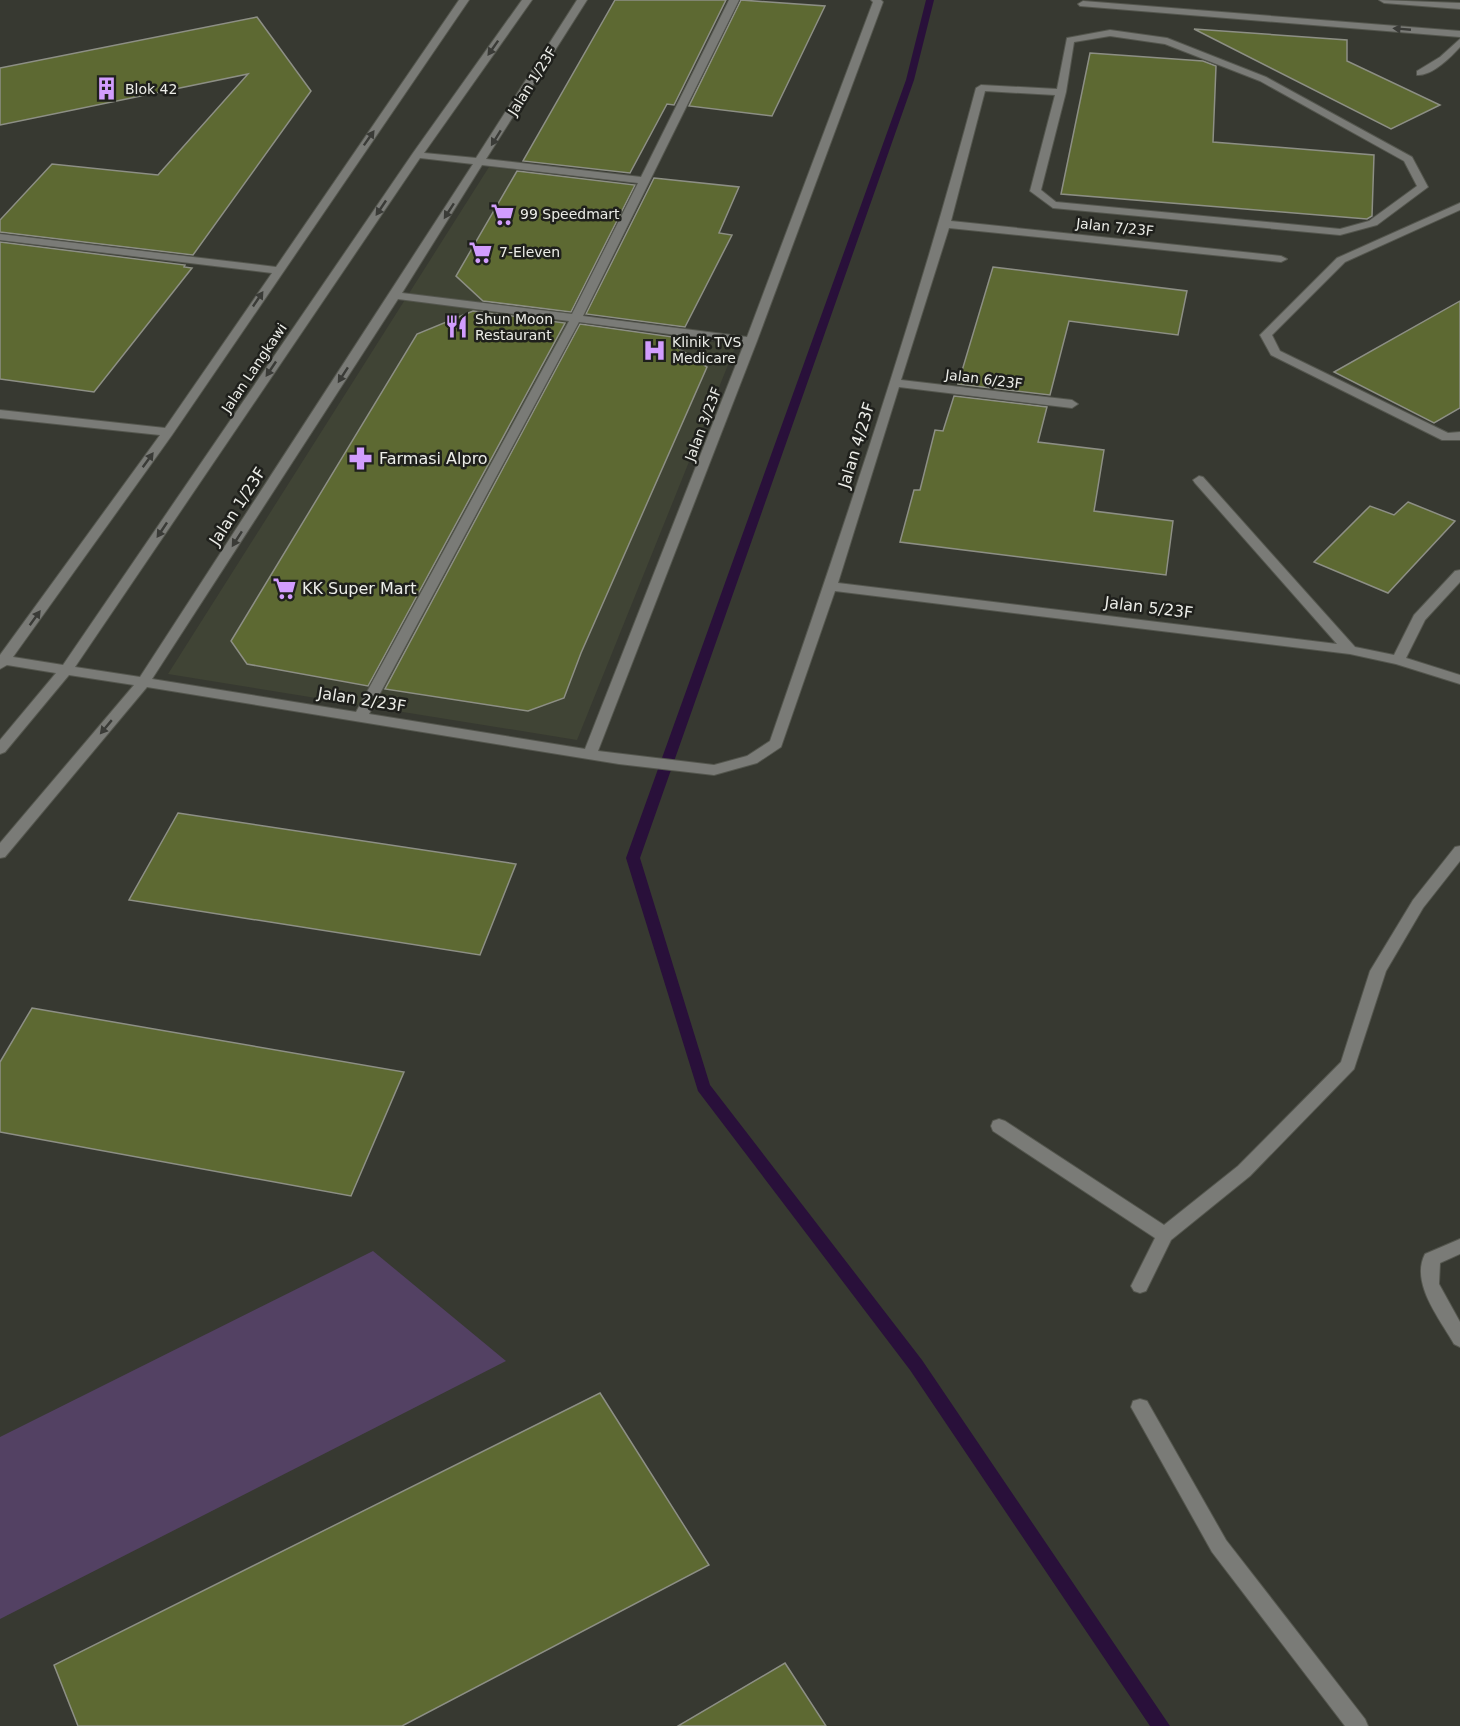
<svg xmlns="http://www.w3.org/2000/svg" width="1460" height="1726" font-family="'DejaVu Sans',sans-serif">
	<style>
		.built { fill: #404435 }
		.green { fill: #534163 }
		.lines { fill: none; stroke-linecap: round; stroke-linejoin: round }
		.stream { fill: #29103a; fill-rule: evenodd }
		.building { fill: #5d6932; stroke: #8d8f85; stroke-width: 1.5 }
		.minor-casing { stroke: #54564e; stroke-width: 2 }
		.minor { fill: #7a7b77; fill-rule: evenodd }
		.oneway { fill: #3a3b37 }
		.labels { text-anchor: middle; stroke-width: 5; stroke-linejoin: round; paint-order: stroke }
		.far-street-label { font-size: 14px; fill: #ecede8; stroke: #1f201c }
		.far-poi-label { font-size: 14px; fill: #ecede8; stroke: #1f201c; text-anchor: start }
		.street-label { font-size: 16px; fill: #ecede8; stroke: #1f201c }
		.poi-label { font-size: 16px; fill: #ecede8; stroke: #1f201c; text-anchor: start }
	</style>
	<rect width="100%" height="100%" fill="#373931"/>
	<polygon class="built" points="489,167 634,184 566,324 736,345 577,740 168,674"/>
	<polygon class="green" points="373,1251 506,1361 0,1619 0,1437"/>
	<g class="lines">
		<polygon class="stream" points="926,0 934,0 914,80 640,858 710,1085 922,1360 1170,1726 1150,1726 910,1370 698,1091 626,858 906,80"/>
	</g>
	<g class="building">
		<polygon points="615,0 726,0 674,105 667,104 630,173 523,161"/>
		<polygon points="741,0 825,6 772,116 689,106"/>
		<polygon points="257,17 311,91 193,255 0,232 0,220 52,164 158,175 248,74 0,125 0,68"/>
		<polygon points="1194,29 1347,40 1347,61 1440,105 1391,129"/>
		<polygon points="1090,53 1203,61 1216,66 1213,142 1374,155 1372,216 1367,219 1061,194"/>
		<polygon points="517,171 635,185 571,312 483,301 456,276"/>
		<polygon points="654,178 739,187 719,233 732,235 685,327 586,314"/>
		<polygon points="0,242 185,265 184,267 192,268 94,392 0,379"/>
		<polygon points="993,267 1187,291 1178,335 1069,321 1050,395 958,384"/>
		<polygon points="1460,301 1460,408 1434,423 1334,372"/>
		<polygon points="473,311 565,323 368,686 247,664 231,641 417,334"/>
		<polygon points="580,324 680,338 675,346 707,367 581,653 564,698 528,711 385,689"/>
		<polygon points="954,396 1047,407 1038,442 1104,450 1094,511 1173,521 1166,575 900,542 914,490 920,490 935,430 943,431"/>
		<polygon points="1408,502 1455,521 1388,593 1314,562 1370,506 1394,515"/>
		<polygon points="178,813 516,864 480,955 129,900"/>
		<polygon points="32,1008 404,1072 351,1196 0,1132 0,1062"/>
		<polygon points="600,1393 709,1565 402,1726 78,1726 54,1665"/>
		<polygon points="785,1663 826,1726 678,1726"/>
	</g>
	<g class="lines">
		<defs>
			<g id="minor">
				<path d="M459,0H469L172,435L13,657L63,665L413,153L522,0H532L424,153L476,158L577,0H587L486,159L641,177L729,0H739L583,316L747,337L873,2L871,0H881L883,2L757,341L598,751L714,765L747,756L770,741C845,524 917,310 976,88L981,85L1057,89L1067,38L1110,30L1167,38L1266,77L1412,157L1428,187L1377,225L1340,235L1053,208L1030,191L1055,95L985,91L951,221L1281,256L1287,259L1281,262L949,228L901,380L1072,400L1078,404L1072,408L899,387L838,583L1337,644L1195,483L1193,480L1199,476L1203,477L1355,647L1394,655L1414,615L1455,571L1460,570V582L1425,620L1406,658L1460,675V684L1396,664L1350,654L835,591L781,747L757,763L714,775L619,764L147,687L5,857L0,858V843L134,685L69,675L5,752L0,754V740L56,673L7,665L0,669V655L160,435L0,418V410L165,428L272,273L0,240V234L276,267ZM1110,36L1165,44L1260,81L1404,161L1417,186L1369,221L1340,229L1056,202L1041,190L1066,92L1074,42ZM420,158L473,164L140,677L75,667ZM482,165L638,183L572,314L402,293ZM398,299L569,321L356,712L152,679ZM579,322L744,344L585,749L369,714Z"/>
				<polygon points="1379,0 1460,3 1460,9 1384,3"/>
				<polygon points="1083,1 1460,31 1460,37 1080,6 1078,4"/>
				<path d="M1460,39V47C1450,58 1432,76 1417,75V71L1440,57Z"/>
				<polygon points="1460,203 1460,210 1345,262 1272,335 1280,351 1448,433 1460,432 1460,440 1442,440 1271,355 1260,335 1337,258"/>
				<polygon points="1460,846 1460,861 1423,908 1386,971 1354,1069 1250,1176 1171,1240 1146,1291 1140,1293 1134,1291 1131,1286 1155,1238 993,1131 991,1126 993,1121 999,1119 1005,1121 1164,1225 1238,1166 1341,1062 1370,971 1413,900 1455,847"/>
				<path d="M1460,1239V1254L1440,1263L1439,1284L1460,1322V1347L1454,1344C1440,1319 1410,1283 1425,1254Z"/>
				<polygon points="1140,1399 1147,1401 1226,1540 1365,1719 1368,1726 1345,1726 1212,1552 1131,1407 1133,1401"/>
			</g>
		</defs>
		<use href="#minor" class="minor-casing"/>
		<use href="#minor" class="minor"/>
	</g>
	<defs><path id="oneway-solid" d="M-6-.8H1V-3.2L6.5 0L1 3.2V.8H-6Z" transform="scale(1.5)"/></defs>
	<g class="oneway">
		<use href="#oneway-solid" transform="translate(1402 29) rotate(-175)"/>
		<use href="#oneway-solid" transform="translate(493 48) rotate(125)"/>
		<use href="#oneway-solid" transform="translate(369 138) rotate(-55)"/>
		<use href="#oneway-solid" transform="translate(496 138) rotate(122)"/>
		<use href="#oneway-solid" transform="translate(381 208) rotate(124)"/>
		<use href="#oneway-solid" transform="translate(449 211) rotate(123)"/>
		<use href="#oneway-solid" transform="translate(258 299) rotate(-56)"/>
		<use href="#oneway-solid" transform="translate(271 369) rotate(124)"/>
		<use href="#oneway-solid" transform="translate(343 375) rotate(123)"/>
		<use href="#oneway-solid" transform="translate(148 460) rotate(-54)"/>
		<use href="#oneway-solid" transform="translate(162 530) rotate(124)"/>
		<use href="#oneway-solid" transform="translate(237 539) rotate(123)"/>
		<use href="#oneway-solid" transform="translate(35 618) rotate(-54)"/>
		<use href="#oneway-solid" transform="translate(106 727) rotate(130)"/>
	</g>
	<defs>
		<symbol id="building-bare" viewBox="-9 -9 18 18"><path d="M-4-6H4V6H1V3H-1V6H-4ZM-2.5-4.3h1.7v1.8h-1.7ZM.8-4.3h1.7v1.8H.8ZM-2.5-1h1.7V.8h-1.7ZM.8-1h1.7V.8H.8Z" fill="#d29dfd" stroke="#1f201c" stroke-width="2.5" paint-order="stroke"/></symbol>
		<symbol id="supermarket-bare" viewBox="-9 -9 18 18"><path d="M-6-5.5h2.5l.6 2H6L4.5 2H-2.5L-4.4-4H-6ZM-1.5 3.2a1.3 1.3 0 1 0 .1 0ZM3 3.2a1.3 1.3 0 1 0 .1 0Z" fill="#d29dfd" stroke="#1f201c" stroke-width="2.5" paint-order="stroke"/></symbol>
		<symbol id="restaurant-bare" viewBox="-9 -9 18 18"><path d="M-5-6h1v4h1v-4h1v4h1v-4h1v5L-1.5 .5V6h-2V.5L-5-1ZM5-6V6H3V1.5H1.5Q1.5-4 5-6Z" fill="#d29dfd" stroke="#1f201c" stroke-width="2.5" paint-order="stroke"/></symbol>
		<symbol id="hospital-bare" viewBox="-9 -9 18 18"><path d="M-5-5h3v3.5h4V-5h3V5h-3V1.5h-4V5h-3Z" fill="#d29dfd" stroke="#1f201c" stroke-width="2.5" paint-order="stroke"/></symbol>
		<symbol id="pharmacy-bare" viewBox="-9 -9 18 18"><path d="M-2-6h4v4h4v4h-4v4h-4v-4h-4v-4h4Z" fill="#d29dfd" stroke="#1f201c" stroke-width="2.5" paint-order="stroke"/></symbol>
	</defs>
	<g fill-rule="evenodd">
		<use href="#building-bare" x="90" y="72" width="33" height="33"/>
		<use href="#supermarket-bare" x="486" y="198" width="33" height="33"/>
		<use href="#supermarket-bare" x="464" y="236" width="33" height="33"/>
		<use href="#restaurant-bare" x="440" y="310" width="33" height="33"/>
		<use href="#hospital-bare" x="638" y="334" width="33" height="33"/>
		<use href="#pharmacy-bare" x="344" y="442" width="33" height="33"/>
		<use href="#supermarket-bare" x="268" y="572" width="33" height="33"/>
	</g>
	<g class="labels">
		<g class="far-street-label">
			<text transform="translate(532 81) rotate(-58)" y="5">Jalan 1/23F</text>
			<text transform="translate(1115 227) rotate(6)" y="5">Jalan 7/23F</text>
			<text transform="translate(254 368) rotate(-56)" y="5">Jalan Langkawi</text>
			<text transform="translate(984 379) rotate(7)" y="5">Jalan 6/23F</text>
			<text transform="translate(703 424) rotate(-69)" y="5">Jalan 3/23F</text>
		</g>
		<g class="far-poi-label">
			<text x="125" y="94">Blok 42</text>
			<text x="520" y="219">99 Speedmart</text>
			<text x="499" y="257">7-Eleven</text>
			<text x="475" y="324">Shun Moon<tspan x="475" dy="16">Restaurant</tspan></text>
			<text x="672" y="347">Klinik TVS<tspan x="672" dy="16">Medicare</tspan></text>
		</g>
		<g class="street-label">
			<text transform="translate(856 445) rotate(-73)" y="6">Jalan 4/23F</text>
			<text transform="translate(237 506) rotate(-57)" y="6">Jalan 1/23F</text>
			<text transform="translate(1149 607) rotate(7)" y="6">Jalan 5/23F</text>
			<text transform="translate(362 699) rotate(9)" y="6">Jalan 2/23F</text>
		</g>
		<g class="poi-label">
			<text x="379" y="464">Farmasi Alpro</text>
			<text x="302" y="594">KK Super Mart</text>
		</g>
	</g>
</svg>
